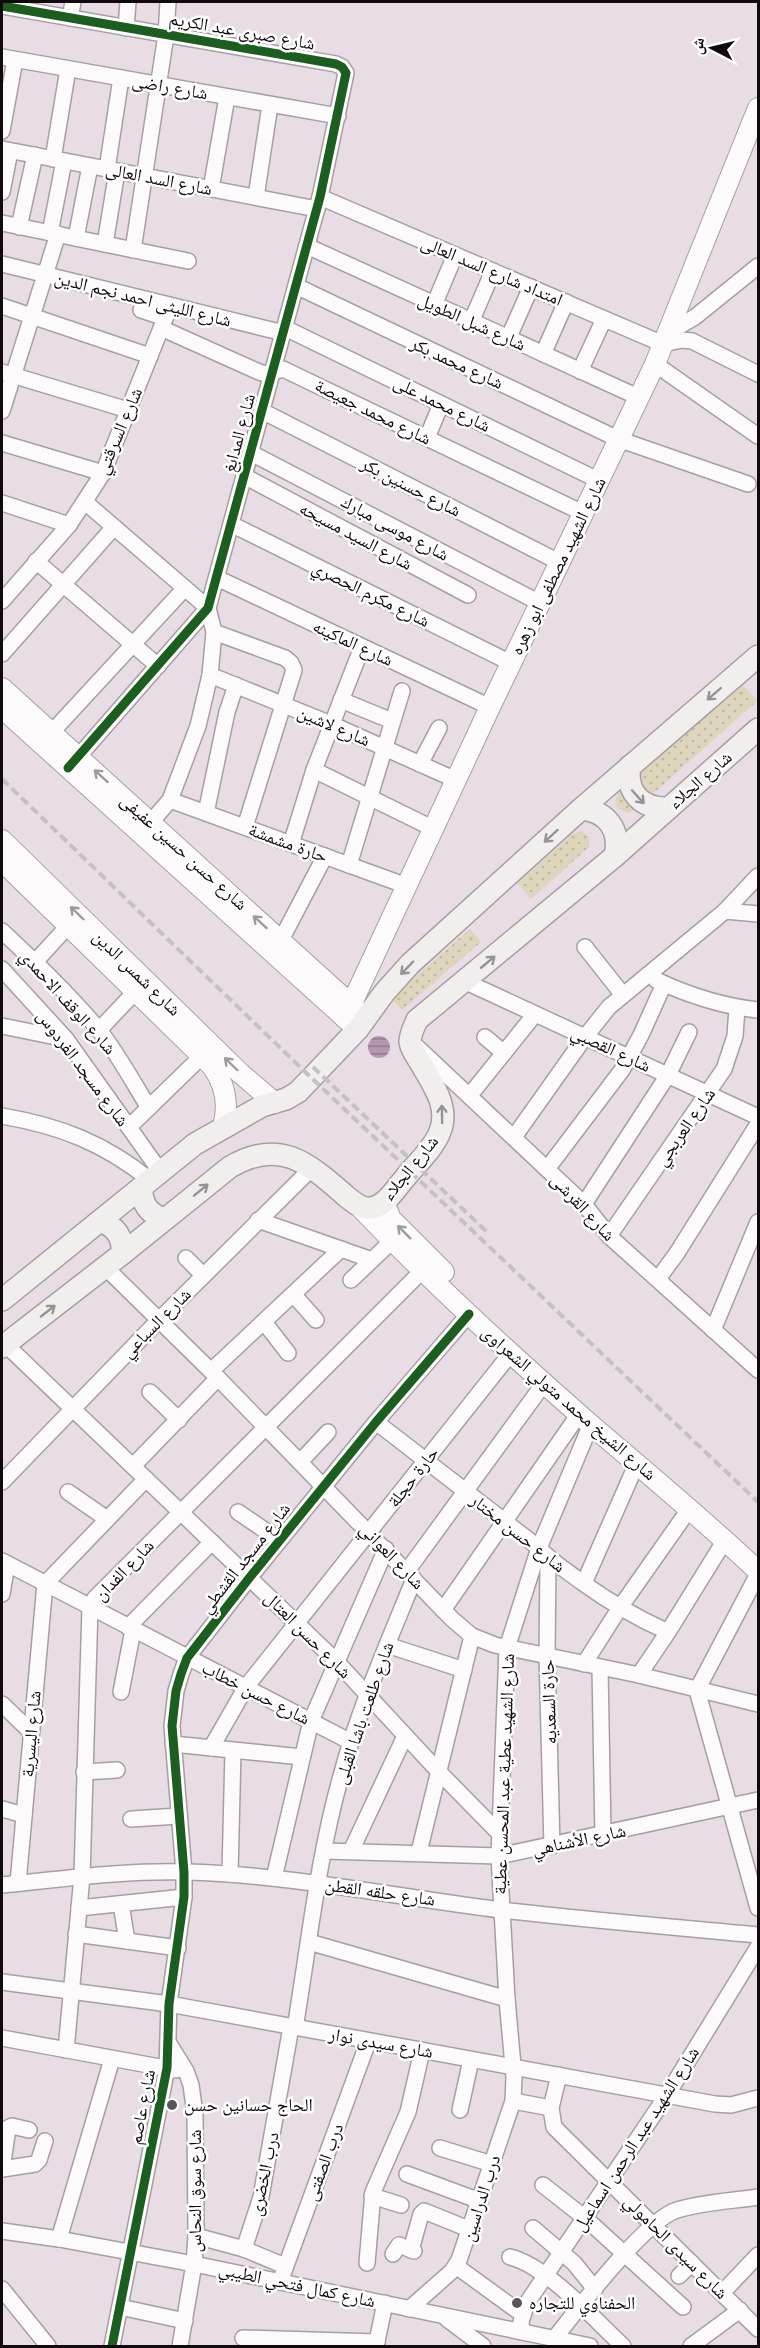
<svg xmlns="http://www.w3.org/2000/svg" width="760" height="2348" font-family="Figtree,'Noto Naskh Arabic',sans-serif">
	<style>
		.garden { fill: url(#garden-dots) }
		.water { fill: url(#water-rules) }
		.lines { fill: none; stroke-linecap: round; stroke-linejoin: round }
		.minor-casing { stroke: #a79ea4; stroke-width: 18 }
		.tertiary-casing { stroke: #a79ea4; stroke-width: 22 }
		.secondary-casing { stroke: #a79ea4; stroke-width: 24 }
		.minor { stroke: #fcfafb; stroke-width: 15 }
		.tertiary { stroke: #fcfafb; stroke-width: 20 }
		.secondary { stroke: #f0efed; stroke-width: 21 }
		.rail { stroke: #c4c1c3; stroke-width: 4; stroke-dasharray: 9 4.5; stroke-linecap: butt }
		.cycleway-casing { stroke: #fff; stroke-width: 13 }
		.cycleway { stroke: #1b5e20; stroke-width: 9 }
		.oneway { stroke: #969394 }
		.oneway2 { stroke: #9e9a9c }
		.poi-dot { fill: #5c5359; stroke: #fff; stroke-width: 2 }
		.labels { text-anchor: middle; stroke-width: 5; stroke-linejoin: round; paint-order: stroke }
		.street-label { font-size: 18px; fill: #10090e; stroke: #fff }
		.poi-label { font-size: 18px; fill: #10090e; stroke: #fff; text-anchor: start }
	</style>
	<defs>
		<pattern id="garden-dots" width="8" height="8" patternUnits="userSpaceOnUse" patternTransform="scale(1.5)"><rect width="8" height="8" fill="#ddd6bd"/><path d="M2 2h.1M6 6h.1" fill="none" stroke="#bdb6a1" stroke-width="1.8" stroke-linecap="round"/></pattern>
		<pattern id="water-rules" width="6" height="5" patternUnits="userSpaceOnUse" patternTransform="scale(1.5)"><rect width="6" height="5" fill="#b797b0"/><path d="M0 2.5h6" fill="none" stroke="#93798e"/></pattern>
	</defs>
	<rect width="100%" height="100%" fill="#e8dde5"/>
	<g class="garden">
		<polygon points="741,683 757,701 635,810 628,813 617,808 615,802 619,792"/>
		<polygon points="582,831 589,837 589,847 531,899 517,883 573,834"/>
		<polygon points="470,929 481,942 402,1010 391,998"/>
	</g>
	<circle class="water" cx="379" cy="1047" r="11"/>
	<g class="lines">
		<defs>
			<g id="minor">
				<polyline points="2,6 336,64 342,67 346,73 320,197 208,608 72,764"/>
				<polyline points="70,18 73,2"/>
				<polyline points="126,28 128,2"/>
				<polyline points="2,57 338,116"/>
				<polyline points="2,131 15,60"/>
				<polyline points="2,149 317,209"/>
				<polyline points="53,159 68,69"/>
				<polyline points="107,169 121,78"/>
				<polyline points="211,189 227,97"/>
				<polyline points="2,192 10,151"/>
				<polyline points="256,197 270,105"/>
				<polyline points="320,197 663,344 682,340 692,341 758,374"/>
				<polyline points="2,223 188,261"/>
				<polyline points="19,227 35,155"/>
				<polyline points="50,233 64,161"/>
				<polyline points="76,238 90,166"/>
				<polyline points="105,244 117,171"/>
				<polyline points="307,246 638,397"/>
				<polyline points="133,250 166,35 168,2"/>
				<polyline points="2,264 284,333"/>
				<polyline points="296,286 618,439 748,484"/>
				<polyline points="434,305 455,255"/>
				<polyline points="2,306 150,356"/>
				<polyline points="141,310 165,318"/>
				<polyline points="471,322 493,271"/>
				<polyline points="161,328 259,372 266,374 283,369 583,513"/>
				<polyline points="285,328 598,480"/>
				<polyline points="669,332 695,317 758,266"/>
				<polyline points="508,339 531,287"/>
				<polyline points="543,354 566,302"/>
				<polyline points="655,364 758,436"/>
				<polyline points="580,371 604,319"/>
				<polyline points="2,372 128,410"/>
				<polyline points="2,411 58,234"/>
				<polyline points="262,411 559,562"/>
				<polyline points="427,438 441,404"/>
				<polyline points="2,443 103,473"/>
				<polyline points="251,453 540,603"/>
				<polyline points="244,476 468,595"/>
				<polyline points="85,502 208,608 214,632 210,675 198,726 170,800 145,829"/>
				<polyline points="2,503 69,525"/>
				<polyline points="231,524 511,663"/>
				<polyline points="36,561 158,666"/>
				<polyline points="217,578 490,707"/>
				<polyline points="2,601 69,525 103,473 170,306"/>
				<polyline points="214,632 285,658 291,663 294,670 245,827"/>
				<polyline points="2,654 114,527"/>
				<polyline points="210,675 331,724 456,780"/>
				<polyline points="341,700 392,721"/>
				<polyline points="52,732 185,588"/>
				<polyline points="420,764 439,728"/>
				<polyline points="314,770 434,829"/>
				<polyline points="170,800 407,886"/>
				<polyline points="206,813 227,712 236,685"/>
				<polyline points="291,844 314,770 362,647"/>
				<polyline points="349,865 402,691"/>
				<polyline points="725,911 758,914"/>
				<path d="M2,931C35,962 70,995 99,1030C118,1054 133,1082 149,1108"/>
				<polyline points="281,940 325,856"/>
				<polyline points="585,947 623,995"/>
				<polyline points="35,962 68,926"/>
				<polyline points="2,969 66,1039 160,1171"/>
				<path d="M656,980C690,996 721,1006 758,1010"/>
				<polyline points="464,981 758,1117"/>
				<polyline points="2,1026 66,1039"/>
				<polyline points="99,1030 136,991"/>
				<polyline points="485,1037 504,1053"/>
				<polyline points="417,1047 584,1204 609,1236 758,1370"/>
				<polyline points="470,1095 535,1014"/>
				<path d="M2,1116C60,1126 104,1143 150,1180"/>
				<polyline points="129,1127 202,1056"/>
				<polyline points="514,1137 585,1037 609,1007 725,911 758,876"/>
				<polyline points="547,1169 622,1070 641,1035 664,984"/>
				<polyline points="584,1204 668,1075 689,1032"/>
				<polyline points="258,1220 372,1260"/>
				<polyline points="609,1236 724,1069 735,1036 737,1008"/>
				<polyline points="186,1258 203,1275"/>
				<polyline points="105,1267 218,1378 452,1619 472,1636 495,1645 639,1675 758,1704"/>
				<polyline points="658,1279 677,1253 758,1124"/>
				<polyline points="351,1280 392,1241"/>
				<polyline points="293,1294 316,1320"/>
				<polyline points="264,1322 288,1353"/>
				<polyline points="713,1330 758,1222"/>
				<polyline points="5,1344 337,1662 440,1773 499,1833"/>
				<polyline points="211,1371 341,1249"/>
				<polyline points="150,1392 179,1420"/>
				<path d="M376,1422L539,1548C552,1562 567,1571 583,1583C612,1604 635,1617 668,1632"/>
				<polyline points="300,1462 328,1432"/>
				<polyline points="133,1466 218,1378"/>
				<polyline points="2,1482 159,1320 313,1167"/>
				<polyline points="68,1492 107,1519"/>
				<polyline points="238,1512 279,1540"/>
				<polyline points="548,1559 547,1656 552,1846"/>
				<polyline points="2,1561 351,1742"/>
				<polyline points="407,1571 545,1382"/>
				<polyline points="758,1574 697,1690 758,1908"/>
				<polyline points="584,1583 637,1463"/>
				<polyline points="2,1594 7,1564"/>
				<polyline points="443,1610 579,1414"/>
				<polyline points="128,1627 212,1542"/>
				<polyline points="387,1645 464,1670"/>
				<polyline points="584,1664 619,1609 690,1508"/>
				<polyline points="600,1668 603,1835"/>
				<polyline points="639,1675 668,1632 725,1540"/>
				<polyline points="121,1692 133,1630"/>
				<polyline points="2,1704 31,1732"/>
				<polyline points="173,1744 302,1757"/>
				<polyline points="211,1748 246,1687 511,1353"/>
				<polyline points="84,1772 117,1770"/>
				<polyline points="2,1809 24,1815"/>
				<polyline points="131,1819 179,1816"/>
				<polyline points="324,1851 499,1856 758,1800"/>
				<polyline points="351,1851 405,1736"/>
				<polyline points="419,1852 472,1636"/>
				<polyline points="230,1874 233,1750"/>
				<polyline points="274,1878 311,1721 386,1549"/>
				<polyline points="18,1883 45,1584 146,1479"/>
				<path d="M2,1885C63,1879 125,1870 187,1872C293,1875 396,1897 501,1910C587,1920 673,1927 758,1935"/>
				<polyline points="121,1904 127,1941"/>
				<polyline points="79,1908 184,1897"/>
				<polyline points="76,1934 178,1948"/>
				<polyline points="309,1942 507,1999"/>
				<polyline points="2,1982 169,2004 715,2104 731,2105 758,2098"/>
				<path d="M295,2028C309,1944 318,1857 341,1776C359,1708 388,1643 414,1579"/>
				<polyline points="2,2038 176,2070"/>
				<polyline points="168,2042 186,2071 191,2085 195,2114 196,2236 194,2264 180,2346"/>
				<polyline points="66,2050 82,1876 90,1607 95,1598 423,1270"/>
				<polyline points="559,2075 551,2108 554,2127 758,2329"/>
				<polyline points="513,2101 551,2108"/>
				<polyline points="460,2110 471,2060"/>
				<polyline points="440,2148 492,2164"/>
				<polyline points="2,2169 8,2128 12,2126 29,2130"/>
				<polyline points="2,2169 35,2164 39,2160 45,2141"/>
				<polyline points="407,2174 480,2201"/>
				<polyline points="543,2185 585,2218 683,2307"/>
				<polyline points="372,2196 401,2205"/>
				<polyline points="533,2228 574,2263 595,2289"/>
				<polyline points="2,2231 59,2239 194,2264 590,2346"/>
				<polyline points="196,2236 244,2249 285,2266"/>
				<polyline points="59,2239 112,2059"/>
				<polyline points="244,2249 261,2197 291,2027"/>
				<polyline points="411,2250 421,2214 424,2211 471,2230"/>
				<polyline points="393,2254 399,2245 414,2251"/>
				<path d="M510,2257C547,2266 594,2319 623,2346"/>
				<polyline points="367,2263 373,2192 408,2112 422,2051"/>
				<polyline points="456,2266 522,2314"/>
				<polyline points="679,2276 692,2263"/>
				<polyline points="280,2282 368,2042"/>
				<polyline points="2,2289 48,2346"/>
				<polyline points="722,2293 758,2255"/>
				<polyline points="120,2307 185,2321"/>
				<polyline points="409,2309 452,2271 459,2260 513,2101 514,2077 507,1999 499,1856 507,1648 539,1548 591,1424"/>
				<polyline points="447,2319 483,2346"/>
				<polyline points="522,2332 521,2322 527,2303 667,2095 758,1947"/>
				<polyline points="243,2338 377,2342"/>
				<path d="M554,2339C577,2310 645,2220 677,2210C703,2202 732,2201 758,2197"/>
				<polyline points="112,2346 167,2068 169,2004 184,1897 184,1872 172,1726 176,1691 181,1674 187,1658 250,1577 376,1422 469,1314"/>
				<polyline points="376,2346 385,2303"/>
				<polyline points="691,2346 740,2310"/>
			</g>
			<g id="tertiary">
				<polyline points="2,688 359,1012"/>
				<polyline points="2,708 354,1026"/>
				<polyline points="2,840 240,1073 275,1103"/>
				<path d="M2,861L212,1066C226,1085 229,1105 223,1127"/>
				<polyline points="345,1018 490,707 655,364 758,108"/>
				<polyline points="384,1202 391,1219 444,1272"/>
				<path d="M358,1205C431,1282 510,1354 590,1424C647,1473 704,1520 758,1571"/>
			</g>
			<g id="secondary">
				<path d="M630,766C625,792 642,809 668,808"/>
				<path d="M581,809C607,811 621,830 615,856"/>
				<path d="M142,1188C141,1204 150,1215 165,1219"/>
				<path d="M100,1221C115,1226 124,1237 122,1254"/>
				<polyline points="2,1300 195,1144 262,1106 286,1099 298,1092 358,1029 384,993 410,964 581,809 758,656"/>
				<path d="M2,1347L122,1254L230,1167C281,1137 309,1164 347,1197C355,1203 361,1209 371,1208C386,1206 396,1188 405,1178C416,1164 432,1150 439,1134C451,1108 433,1085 420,1062C416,1056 411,1049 410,1042C410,1034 414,1027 417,1020L615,856L758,729"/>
			</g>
		</defs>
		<use href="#minor" class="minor-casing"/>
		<use href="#tertiary" class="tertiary-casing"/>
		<use href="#secondary" class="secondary-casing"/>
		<use href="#minor" class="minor"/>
		<use href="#tertiary" class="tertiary"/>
		<use href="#secondary" class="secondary"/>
		<g class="rail">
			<polyline points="2,779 298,1065 758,1502"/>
			<polyline points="313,1067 487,1232"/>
		</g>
		<defs>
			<g id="cycleway">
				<polyline points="2,6 336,64 342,67 346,73 320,197 208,608 68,768"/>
				<polyline points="112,2346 167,2068 169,2004 184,1897 184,1872 172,1726 176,1691 181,1674 187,1658 250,1577 376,1422 469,1314"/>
			</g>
		</defs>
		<use href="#cycleway" class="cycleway-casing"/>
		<use href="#cycleway" class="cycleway"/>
	</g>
	<defs><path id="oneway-shaft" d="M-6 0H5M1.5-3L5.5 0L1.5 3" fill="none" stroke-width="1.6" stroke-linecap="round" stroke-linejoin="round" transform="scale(1.5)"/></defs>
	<g class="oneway">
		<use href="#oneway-shaft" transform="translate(714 694) rotate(139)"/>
		<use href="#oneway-shaft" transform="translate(638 797) rotate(48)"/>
		<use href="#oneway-shaft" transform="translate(551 836) rotate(138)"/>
		<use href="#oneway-shaft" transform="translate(488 962) rotate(-40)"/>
		<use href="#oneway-shaft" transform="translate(407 968) rotate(134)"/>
		<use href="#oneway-shaft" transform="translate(442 1114) rotate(-91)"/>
		<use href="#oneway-shaft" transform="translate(201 1190) rotate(-39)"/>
		<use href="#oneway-shaft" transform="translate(48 1311) rotate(-38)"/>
	</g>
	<g class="oneway2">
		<use href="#oneway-shaft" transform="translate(101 776) rotate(-138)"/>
		<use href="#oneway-shaft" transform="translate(77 913) rotate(-136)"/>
		<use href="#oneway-shaft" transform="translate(260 922) rotate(-138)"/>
		<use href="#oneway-shaft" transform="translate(231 1064) rotate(-136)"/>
		<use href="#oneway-shaft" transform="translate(404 1232) rotate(-135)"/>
	</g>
	<g class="poi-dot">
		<circle cx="172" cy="2105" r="6"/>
		<circle cx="517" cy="2303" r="6"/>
	</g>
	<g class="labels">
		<g class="street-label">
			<text transform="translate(242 31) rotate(10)" y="6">شارع صبرى عبد الكريم</text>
			<text transform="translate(170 87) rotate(10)" y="6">شارع راضى</text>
			<text transform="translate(159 179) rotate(11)" y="6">شارع السد العالى</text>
			<text transform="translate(492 271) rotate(23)" y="6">امتداد شارع السد العالى</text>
			<text transform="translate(143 299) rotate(14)" y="6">شارع الليثى احمد نجم الدين</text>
			<text transform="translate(472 322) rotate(24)" y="6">شارع شبل الطويل</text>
			<text transform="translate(457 363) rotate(25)" y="6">شارع محمد بكر</text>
			<text transform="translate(442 404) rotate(26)" y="6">شارع محمد على</text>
			<text transform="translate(373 412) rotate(26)" y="6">شارع محمد جعيصة</text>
			<text transform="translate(119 431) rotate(-67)" y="6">شارع السرقتي</text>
			<text transform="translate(239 433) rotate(-75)" y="6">شارع المدابغ</text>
			<text transform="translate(411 487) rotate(27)" y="6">شارع حسنين بكر</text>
			<text transform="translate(395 528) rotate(28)" y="6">شارع موسى مبارك</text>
			<text transform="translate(356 536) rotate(28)" y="6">شارع السيد مسيحه</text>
			<text transform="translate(558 566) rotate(-64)" y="6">شارع الشهيد مصطفى ابو زهره</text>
			<text transform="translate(371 594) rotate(26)" y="6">شارع مكرم الحصري</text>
			<text transform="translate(353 643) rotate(25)" y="6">شارع الماكينه</text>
			<text transform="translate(334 726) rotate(23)" y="6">شارع لاشين</text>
			<text transform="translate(700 780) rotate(-41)" y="6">شارع الجلاء</text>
			<text transform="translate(288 843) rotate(20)" y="6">حارة مشمشة</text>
			<text transform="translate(184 852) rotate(42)" y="6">شارع حسن حسين عفيفى</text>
			<text transform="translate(137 973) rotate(44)" y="6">شارع شمس الدين</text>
			<text transform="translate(68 1002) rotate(48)" y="6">شارع الوقف الاحمدي</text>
			<text transform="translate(611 1049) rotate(25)" y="6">شارع القصبي</text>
			<text transform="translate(83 1068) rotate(53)" y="6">شارع مسجد الفردوس</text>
			<text transform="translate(685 1127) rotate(-55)" y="6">شارع العربجي</text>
			<text transform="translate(410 1168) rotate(-51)" y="6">شارع الجلاء</text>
			<text transform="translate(583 1207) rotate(47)" y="6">شارع القرشى</text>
			<text transform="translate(156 1323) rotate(-45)" y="6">شارع السباعي</text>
			<text transform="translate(569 1403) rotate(41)" y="6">شارع الشيخ محمد متولي الشعراوى</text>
			<text transform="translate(413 1477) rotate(-52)" y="6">حارة حجلة</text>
			<text transform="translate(518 1533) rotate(38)" y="6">شارع حسن مختار</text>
			<text transform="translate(392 1556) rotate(46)" y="6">شارع العواني</text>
			<text transform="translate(245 1558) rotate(-52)" y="6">شارع مسجد القشطي</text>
			<text transform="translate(124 1570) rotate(-46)" y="6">شارع الفدان</text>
			<text transform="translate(308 1635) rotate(45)" y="6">شارع حسن العتال</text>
			<text transform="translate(256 1693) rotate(27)" y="6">شارع حسن خطاب</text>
			<text transform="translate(549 1702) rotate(-92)" y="6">حارة السعديه</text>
			<text transform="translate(364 1713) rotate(-71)" y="6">شارع طلعت باشا القبلى</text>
			<text transform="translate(31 1734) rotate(-85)" y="6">شارع اليسرية</text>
			<text transform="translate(504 1774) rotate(-88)" y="6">شارع الشهيد عطية عبد المحسن عطية</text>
			<text transform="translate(579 1840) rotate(-12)" y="6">شارع الأشناهي</text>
			<text transform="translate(380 1892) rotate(8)" y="6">شارع حلقه القطن</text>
			<text transform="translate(381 2043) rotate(10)" y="6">شارع سيدى نوار</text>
			<text transform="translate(142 2107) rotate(-79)" y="6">شارع عاصم</text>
			<text transform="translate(636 2139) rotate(-57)" y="6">شارع الشهيد عبد الرحمن اسماعيل</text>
			<text transform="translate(324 2162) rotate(-70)" y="6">درب الصفتى</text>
			<text transform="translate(264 2174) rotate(-78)" y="6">درب الخضرى</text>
			<text transform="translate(195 2191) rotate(-90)" y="6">شارع سوق النحاس</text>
			<text transform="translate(481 2198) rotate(-72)" y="6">درب الدراسين</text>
			<text transform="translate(676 2247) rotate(45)" y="6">شارع سيدى الحامولي</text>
			<text transform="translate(297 2285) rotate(12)" y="6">شارع كمال فتحي الطيبي</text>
		</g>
		<g class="poi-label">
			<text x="184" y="2111">الحاج حسانين حسن</text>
			<text x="529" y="2309">الحفناوي للتجاره</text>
		</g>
	</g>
	<rect width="760" height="2348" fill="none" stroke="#10090e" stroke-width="6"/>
	<g transform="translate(712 48) rotate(277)" stroke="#ffffff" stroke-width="4.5" paint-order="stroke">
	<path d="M0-4.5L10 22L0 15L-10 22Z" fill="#10090e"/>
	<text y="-9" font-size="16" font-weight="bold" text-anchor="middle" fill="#10090e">ش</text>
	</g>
</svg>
